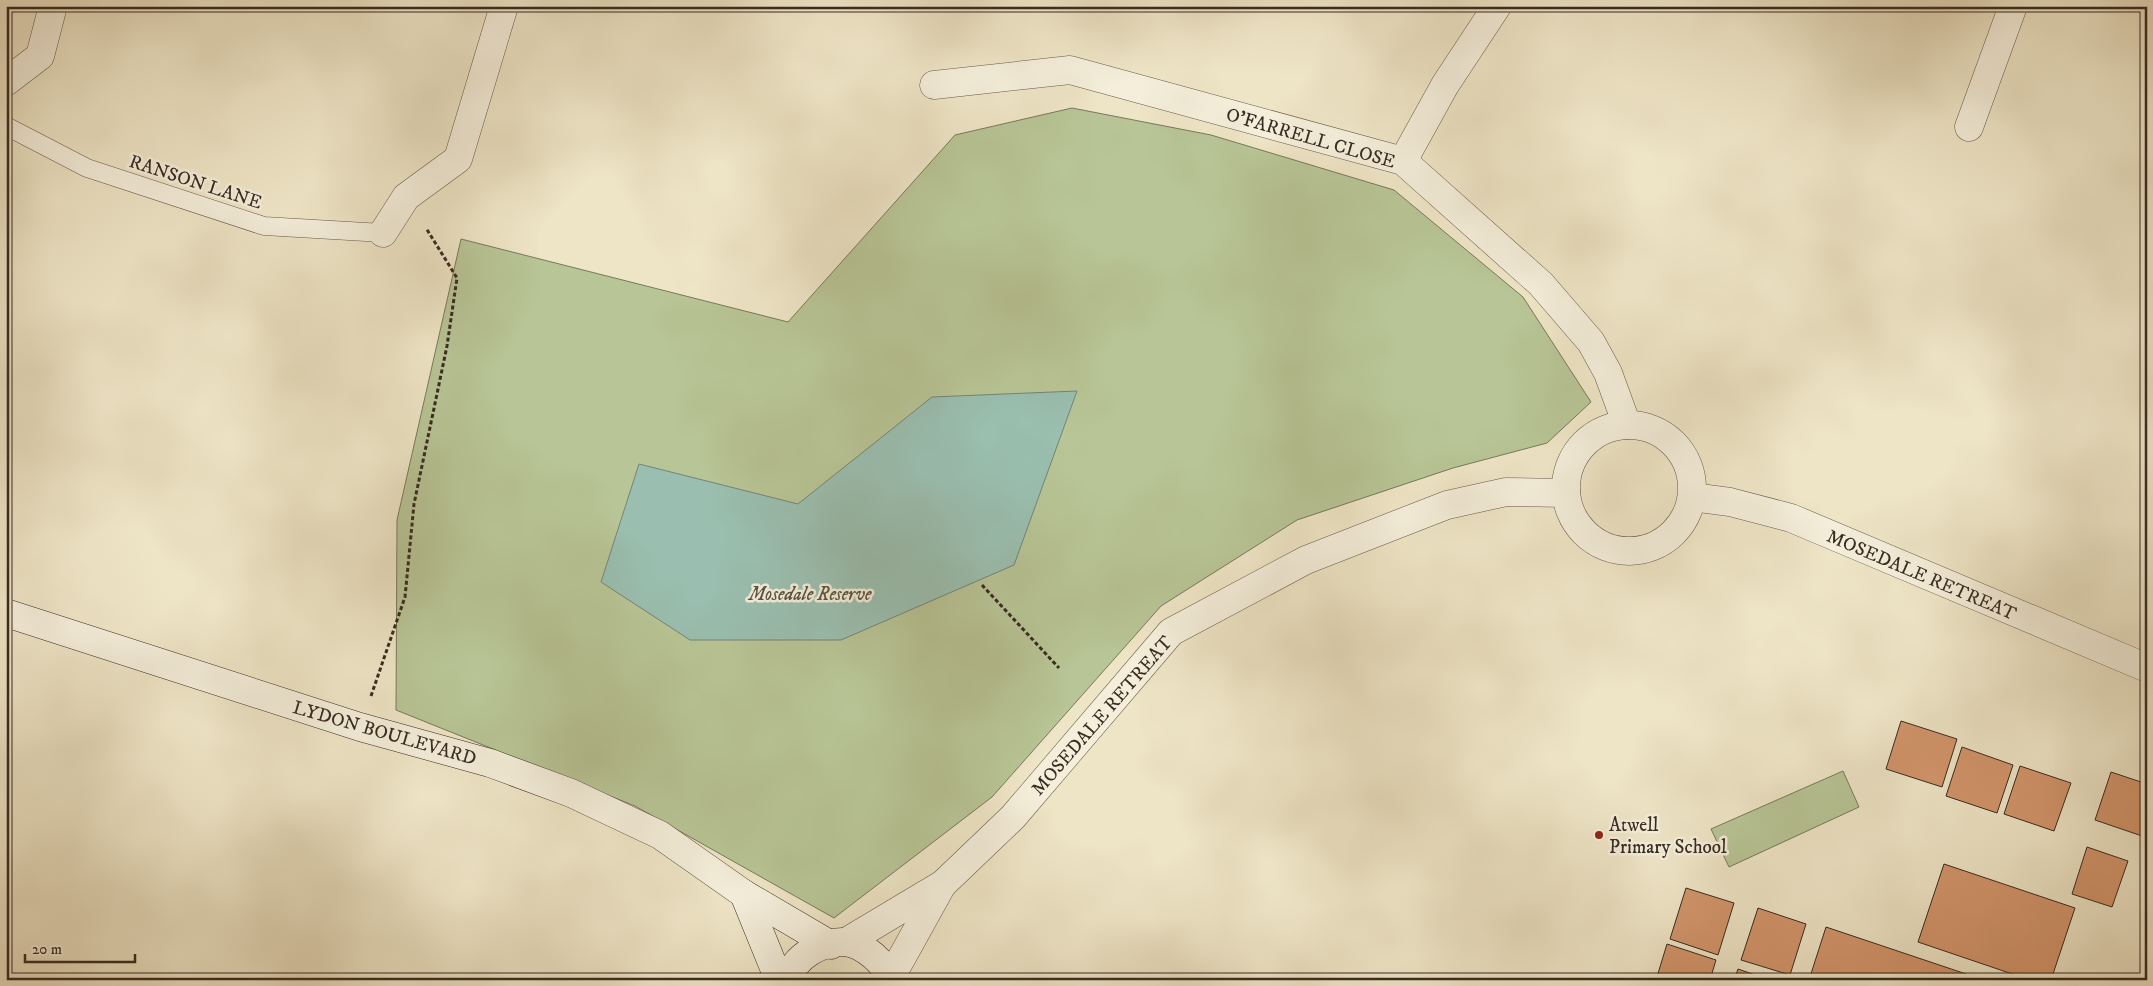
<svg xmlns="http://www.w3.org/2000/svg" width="2153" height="986" font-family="'IM FELL DW Pica',serif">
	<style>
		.green { fill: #b8c596; stroke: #78785c }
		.water { fill: #9abfb0; stroke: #738477 }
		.building { fill: #d2956b; stroke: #382b22 }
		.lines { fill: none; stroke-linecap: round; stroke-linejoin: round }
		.lane-casing { stroke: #665a4b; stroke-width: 19 }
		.street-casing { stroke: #665a4b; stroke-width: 29 }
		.secondary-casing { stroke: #382b22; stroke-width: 29 }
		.path { stroke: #382b22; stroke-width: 3; stroke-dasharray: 4 2.5; stroke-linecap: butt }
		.lane { stroke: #f4eeda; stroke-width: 18 }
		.street { stroke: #f4eeda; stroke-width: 28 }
		.secondary { stroke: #f4eeda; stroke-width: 28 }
		.poi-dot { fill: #8f2418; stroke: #f4eeda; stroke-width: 2 }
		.labels { text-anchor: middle; stroke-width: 5; stroke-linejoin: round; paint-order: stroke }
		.street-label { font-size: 19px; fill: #382b22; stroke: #f4eeda }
		.park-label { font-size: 19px; font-style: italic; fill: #58523f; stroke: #f4eeda }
		.poi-label { font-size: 19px; fill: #382b22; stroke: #f4eeda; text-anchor: start }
	</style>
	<rect width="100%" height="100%" fill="#eee5c6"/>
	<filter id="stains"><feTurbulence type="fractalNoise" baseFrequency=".004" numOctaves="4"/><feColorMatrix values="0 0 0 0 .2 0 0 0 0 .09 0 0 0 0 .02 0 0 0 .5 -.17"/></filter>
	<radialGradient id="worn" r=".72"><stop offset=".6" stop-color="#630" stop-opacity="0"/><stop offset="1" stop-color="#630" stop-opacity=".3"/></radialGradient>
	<g class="green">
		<polygon points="1072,108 1211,135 1394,190 1523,297 1591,402 1547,443 1453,468 1297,520 1161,606 992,797 834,918 635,806 396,710 397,520 461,239 788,322 955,135"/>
		<polygon points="1843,771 1859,807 1729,867 1711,829"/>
	</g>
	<polygon class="water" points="1077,391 1014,565 841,640 690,640 601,582 639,464 798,504 932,397"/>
	<g class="building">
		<polygon points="1901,721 1957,739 1942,787 1886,769"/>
		<polygon points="1962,747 2013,765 1997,813 1946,796"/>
		<polygon points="2020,766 2071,783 2054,831 2004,814"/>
		<polygon points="2111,772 2147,784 2145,837 2095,820"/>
		<polygon points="2087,847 2128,861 2112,907 2072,894"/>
		<polygon points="1944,864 2075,908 2051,980 2030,980 1918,942"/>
		<polygon points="1686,888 1734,903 1718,955 1670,939"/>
		<polygon points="1758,908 1806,924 1790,975 1741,960"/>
		<polygon points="1826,927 1984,980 1809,980"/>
		<polygon points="1667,944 1716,960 1710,980 1656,980"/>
		<polygon points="1738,969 1770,980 1734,980"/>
	</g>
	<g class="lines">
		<defs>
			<polyline id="lane" points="6,126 87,168 264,226 383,233"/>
			<g id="street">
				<polyline points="6,82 40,56 53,6"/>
				<polyline points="934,85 1070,70 1403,161 1541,284 1591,342 1608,373 1627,425"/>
				<polyline points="1969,127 2013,6"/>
				<polyline points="1403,161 1445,85 1497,6"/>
				<polyline points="383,233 406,197 458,159 504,6"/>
				<circle cx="1629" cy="488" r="63"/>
				<polyline points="1692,497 1730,502 1791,518 2147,668"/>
				<polyline points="846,942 943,884 1013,817 1171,632 1306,560 1447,505 1506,492 1566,493"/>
				<polyline points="891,977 942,885"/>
			</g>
			<g id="secondary">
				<polyline points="6,613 360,727 490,763 571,793 660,835 744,894 831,945"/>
				<polyline points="744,894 779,980"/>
				<path d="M788,980C794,956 822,941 845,942C864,944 885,963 891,980"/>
			</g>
		</defs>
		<use href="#lane" class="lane-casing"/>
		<use href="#street" class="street-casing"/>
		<use href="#secondary" class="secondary-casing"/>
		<g class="path">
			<polyline points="982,585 1059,668"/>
			<polyline points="371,696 405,597 414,504 447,346 457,278 426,228"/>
		</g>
		<use href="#lane" class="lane"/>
		<use href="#street" class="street"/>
		<use href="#secondary" class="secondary"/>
	</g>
	<circle class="poi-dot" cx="1599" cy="835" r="5"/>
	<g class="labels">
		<g class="street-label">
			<text transform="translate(1311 137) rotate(16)" y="7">O'FARRELL CLOSE</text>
			<text transform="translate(196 181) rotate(18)" y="7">RANSON LANE</text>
			<text transform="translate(1922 574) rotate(23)" y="7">MOSEDALE RETREAT</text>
			<text transform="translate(1101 715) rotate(-49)" y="7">MOSEDALE RETREAT</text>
			<text transform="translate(385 732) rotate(16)" y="7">LYDON BOULEVARD</text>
		</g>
		<g class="park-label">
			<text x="810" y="600">Mosedale Reserve</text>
		</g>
		<g class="poi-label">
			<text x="1609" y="831">Atwell<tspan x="1609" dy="22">Primary School</tspan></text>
		</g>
	</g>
	<rect width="2153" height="986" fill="none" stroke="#eee5c6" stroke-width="25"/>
	<rect x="8" y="8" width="2138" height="971" fill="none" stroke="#382b22" stroke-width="2.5"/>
	<rect x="12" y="12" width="2128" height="961" fill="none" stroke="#382b22"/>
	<path d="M25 954v8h110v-8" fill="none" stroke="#382b22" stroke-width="2.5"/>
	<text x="32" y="954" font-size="15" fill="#382b22" stroke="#f4eeda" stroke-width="4" paint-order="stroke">20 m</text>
	<rect width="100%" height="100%" filter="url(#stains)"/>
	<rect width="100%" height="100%" fill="url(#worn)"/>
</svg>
